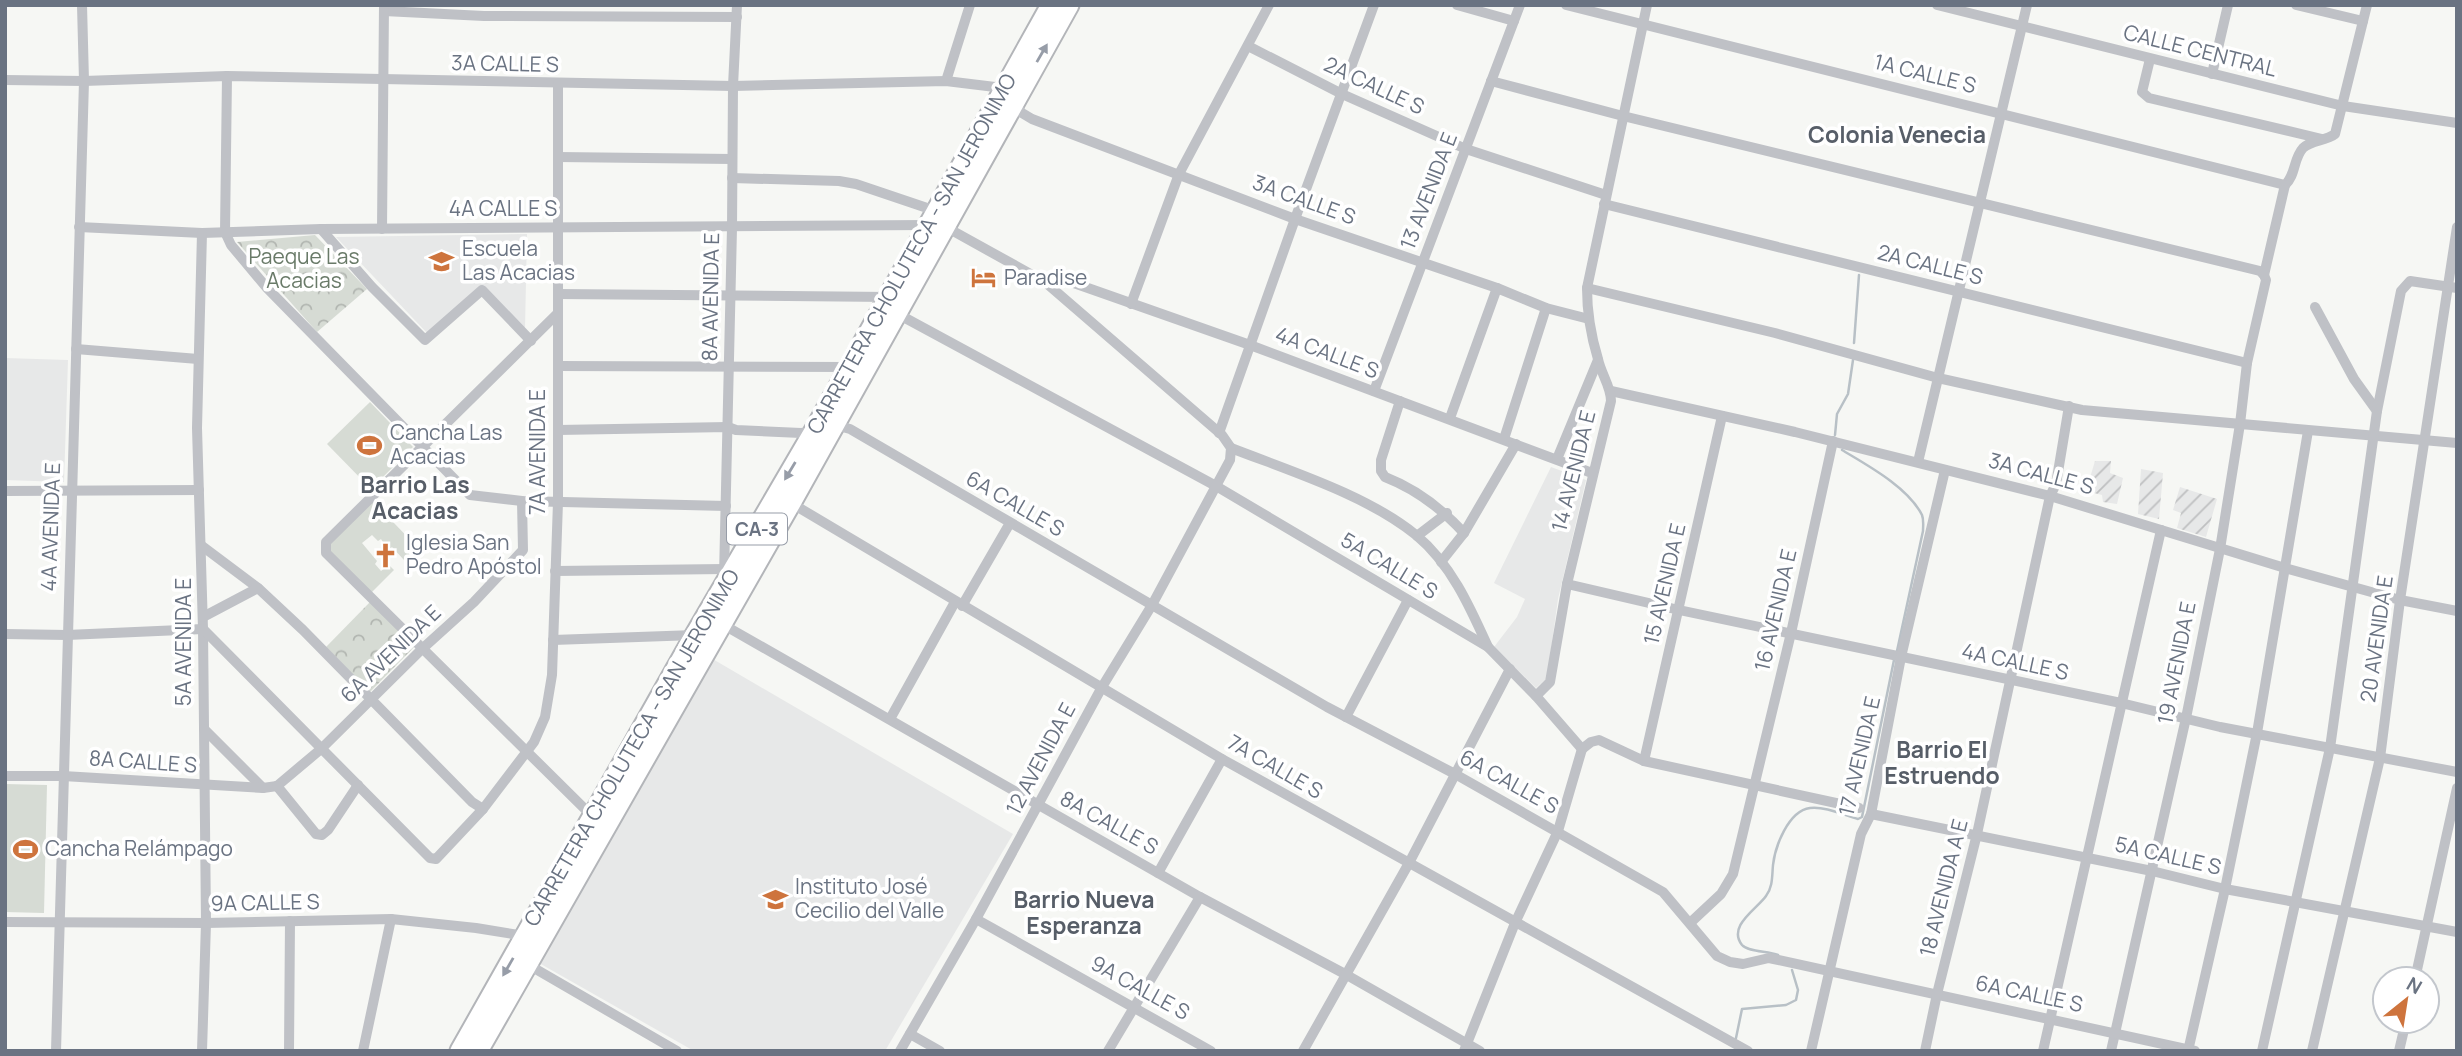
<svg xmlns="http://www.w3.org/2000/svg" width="2462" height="1056" font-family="Manrope,sans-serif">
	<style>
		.built { fill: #e7e8e8 }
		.industrial { fill: url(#industrial-furrows) }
		.park { fill: url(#park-crowns) }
		.garden { fill: #d6dbd4 }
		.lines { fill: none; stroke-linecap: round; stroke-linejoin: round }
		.stream { stroke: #b8c0c6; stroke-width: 2.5 }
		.highway-casing { stroke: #b3b5b9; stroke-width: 23 }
		.street { stroke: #bfc1c6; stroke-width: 10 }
		.highway { stroke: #fff; stroke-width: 19 }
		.oneway { fill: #979da8 }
		.labels { text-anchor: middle; stroke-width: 7; stroke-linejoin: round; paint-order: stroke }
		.shield { fill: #fff; stroke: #979da8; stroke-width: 2 }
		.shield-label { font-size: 19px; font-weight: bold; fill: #6a7382 }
		.street-label { font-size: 21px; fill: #6a7382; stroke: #fff }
		.poi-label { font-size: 21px; fill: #6a7382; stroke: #fff; text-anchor: start }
		.park-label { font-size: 21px; fill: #697a68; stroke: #fff }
		.neighbourhood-label { font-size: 23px; font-weight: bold; fill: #575e68; stroke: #fff }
	</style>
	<defs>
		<pattern id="industrial-furrows" width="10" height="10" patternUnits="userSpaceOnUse" patternTransform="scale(1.75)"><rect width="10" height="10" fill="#e7e8e8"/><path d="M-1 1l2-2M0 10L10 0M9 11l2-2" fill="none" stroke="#bfc0c1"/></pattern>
		<pattern id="park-crowns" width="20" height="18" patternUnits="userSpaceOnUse" patternTransform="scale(1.75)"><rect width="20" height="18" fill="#d6dbd4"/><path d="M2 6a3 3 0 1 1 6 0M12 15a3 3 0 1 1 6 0" fill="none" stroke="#b2b6b1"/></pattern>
	</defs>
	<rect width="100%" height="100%" fill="#f6f7f4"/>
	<g class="built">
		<polygon points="527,234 525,329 484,285 428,334 336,237"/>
		<polygon points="5,358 68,360 64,482 5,480"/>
		<polygon points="1551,467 1586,480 1558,599 1547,678 1536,688 1494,647 1517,617 1525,599 1494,583"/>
		<polygon points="711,658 1013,834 885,1051 694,1051 539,963"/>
	</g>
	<g class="industrial">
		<polygon points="2095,461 2111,461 2110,473 2123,478 2117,504 2103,502 2102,495 2086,491"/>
		<polygon points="2141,469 2163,473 2159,519 2138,514"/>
		<polygon points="2180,487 2217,499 2206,537 2177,528 2181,513 2173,510"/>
	</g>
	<g class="park">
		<polygon points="315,235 367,289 317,332 237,242"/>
		<polygon points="370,602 415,646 370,692 326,647"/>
	</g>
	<g class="garden">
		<polygon points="370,402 413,447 371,489 327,444"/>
		<polygon points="372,500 417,547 404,560 392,547 388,550 381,539 378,541 372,535 362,543 377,561 375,564 381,571 389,565 394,570 371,593 329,552 330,544"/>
		<polygon points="5,784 47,785 44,913 5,912"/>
	</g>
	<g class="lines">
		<g class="stream">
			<polyline points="1854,343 1859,275"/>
			<polyline points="1835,435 1837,414 1848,394 1853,360"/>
			<path d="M1842,450C1867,465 1908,487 1922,515C1924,520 1923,526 1923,531L1897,651"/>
			<path d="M1778,955C1768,951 1748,952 1742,945C1727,926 1757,909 1766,896C1773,887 1772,875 1773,865C1775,847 1788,811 1810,808C1824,806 1844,815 1858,819L1862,817L1894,660"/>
			<polyline points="1736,1038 1742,1009 1786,1005 1796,1000 1798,990 1792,970"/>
		</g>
		<defs>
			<g id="highway">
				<polyline points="460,1051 695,635 814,431 1051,5"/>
				<polyline points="478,1051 791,503 1069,5"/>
			</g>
		</defs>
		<use href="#highway" class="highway-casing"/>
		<g class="street">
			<polyline points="1457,5 1514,21"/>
			<path d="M1566,5L2285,185C2296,175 2293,159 2303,148C2311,140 2326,141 2335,134L2367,5"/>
			<polyline points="1937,5 2343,106 2457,123"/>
			<polyline points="2296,5 2363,21"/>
			<polyline points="384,11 484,16 737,17"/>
			<polyline points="1248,46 1342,94 1466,149 1606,195"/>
			<polyline points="2150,59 2142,92 2149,98 2322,139"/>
			<polyline points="2212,74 2228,5"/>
			<polyline points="227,76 225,232 231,245 267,288 470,495 522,501 726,506"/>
			<polyline points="5,80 84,81 227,76 733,86 946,81 995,87 1002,91 1022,113 1032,119 1295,219 1497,288 1546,308 1589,319"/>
			<polyline points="946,81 970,5"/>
			<polyline points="1491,81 1623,116 2260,271 2264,275 2266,280 2247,363 2240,424 2220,549 2186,718 2111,1051"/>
			<polyline points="558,157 732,159"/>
			<polyline points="732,178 839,181 856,184 936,211"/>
			<polyline points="1604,204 2247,363"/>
			<polyline points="944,226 1045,282 1068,281 1250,345 1592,473"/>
			<polyline points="79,227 202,233 321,229 928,225"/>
			<polyline points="321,229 372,287 425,340 482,290 531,341"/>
			<polyline points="382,229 384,5"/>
			<polyline points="202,233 197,428 203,629 206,923 202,1051"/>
			<polyline points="2264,275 2285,185"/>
			<polyline points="1587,288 1775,333 1938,378 2082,410 2457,443"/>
			<polyline points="558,294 889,297"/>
			<polyline points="1131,304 1179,174 1269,5"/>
			<polyline points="2315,307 2354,379 2377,411"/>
			<polyline points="896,313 1216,486 1488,647 1536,696 1582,749"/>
			<polyline points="557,314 326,542 326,553 594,818"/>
			<polyline points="76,349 198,359"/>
			<polyline points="558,366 850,367"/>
			<polyline points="1374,391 1520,5"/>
			<polyline points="1611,391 1795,432 2050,496 2285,568 2400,600 2457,611"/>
			<path d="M1400,401L1381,460V471L1385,477C1416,489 1442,509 1464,533"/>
			<polyline points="1450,418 1497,288"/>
			<polyline points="835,425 850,429 1327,707 1455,774 1663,892 1717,956 1730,962 1743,964 1769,958 2195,1051"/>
			<polyline points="558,430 728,427 736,430 801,433 813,432"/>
			<polyline points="1219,433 1295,219 1374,5"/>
			<polyline points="1504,439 1546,308"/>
			<path d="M1231,448C1290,471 1367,495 1416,535C1451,564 1470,607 1488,647"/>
			<polyline points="1557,459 1598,360"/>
			<polyline points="1918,462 2027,5"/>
			<polyline points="5,491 199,490"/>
			<polyline points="791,503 1222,759 1748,1051"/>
			<polyline points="1417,536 1447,513"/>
			<polyline points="202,546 258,588 303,630 472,802 483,809"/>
			<polyline points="1441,562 1464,533 1516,444"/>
			<polyline points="555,571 725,569"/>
			<polyline points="724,576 732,228 733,86 737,5"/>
			<polyline points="1567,584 1679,610 2121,703 2220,727 2457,772"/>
			<polyline points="962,606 1010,523"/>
			<polyline points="203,617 258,588"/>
			<polyline points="722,624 1200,897 1345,974 1480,1051"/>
			<polyline points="5,634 67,635 203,629 430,858 436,859 483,809 534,742 545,717 552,675 558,502 558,84"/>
			<polyline points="553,640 695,635"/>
			<path d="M1536,696L1550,682L1567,584L1611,401C1611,386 1601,374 1598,359C1591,336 1587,312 1587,288L1647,5"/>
			<polyline points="1346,717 1408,600"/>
			<polyline points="890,719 955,602"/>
			<polyline points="204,729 263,788"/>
			<polyline points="1582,749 1591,742 1599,740 1644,761 1859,808"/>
			<polyline points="1644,761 1722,416"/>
			<polyline points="5,776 63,776 263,788 277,786"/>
			<polyline points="277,786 321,749 422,649 474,602 523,550 522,501"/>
			<polyline points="277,786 316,834 322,835 328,830 358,785"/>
			<polyline points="1871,814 2152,871 2225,889 2457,932"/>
			<polyline points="1158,873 1222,759"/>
			<polyline points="976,919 1211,1051"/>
			<polyline points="5,922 206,923 391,919 476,928 525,936"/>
			<polyline points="1690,923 1721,894 1733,874 1791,633 1833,441"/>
			<polyline points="527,964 677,1051"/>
			<polyline points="2415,979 2457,788"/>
			<polyline points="910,1034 940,1051"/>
			<polyline points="56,1051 84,81 82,5"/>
			<polyline points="289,1051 290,921"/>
			<polyline points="363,1051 391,919"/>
			<polyline points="900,1051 976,919 1102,687 1152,605 1230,460 1231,448 1222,435 1045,282"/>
			<polyline points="1108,1051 1200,897"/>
			<polyline points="1303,1051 1409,863 1510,669"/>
			<polyline points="1464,1051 1515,923 1558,831 1582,749"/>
			<polyline points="1811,1051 1861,834 1871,814 1901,657 1945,470"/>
			<polyline points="1925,1051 1937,994 1977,834 2050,496 2056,484 2069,406"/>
			<polyline points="2043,1051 2161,530"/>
			<polyline points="2188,1051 2225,889 2257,733 2308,431"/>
			<polyline points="2262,1051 2330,748 2377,411 2401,291 2410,281 2457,288"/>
			<polyline points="2312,1051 2380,758 2400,600 2457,227"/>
			<polyline points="2399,1051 2406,1021"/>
		</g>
		<use href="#highway" class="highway"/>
	</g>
	<defs><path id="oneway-solid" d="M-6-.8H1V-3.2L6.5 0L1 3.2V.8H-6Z" transform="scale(1.75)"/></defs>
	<g class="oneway">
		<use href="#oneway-solid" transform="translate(1042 53) rotate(-60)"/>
		<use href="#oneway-solid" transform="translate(790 471) rotate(121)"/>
		<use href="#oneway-solid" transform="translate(508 967) rotate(120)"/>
	</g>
	<defs>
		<symbol id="school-bare" viewBox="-9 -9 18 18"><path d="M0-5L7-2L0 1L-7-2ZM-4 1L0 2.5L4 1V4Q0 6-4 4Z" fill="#ce743d" stroke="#fff" stroke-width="2.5" paint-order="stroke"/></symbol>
		<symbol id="hotel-bare" viewBox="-9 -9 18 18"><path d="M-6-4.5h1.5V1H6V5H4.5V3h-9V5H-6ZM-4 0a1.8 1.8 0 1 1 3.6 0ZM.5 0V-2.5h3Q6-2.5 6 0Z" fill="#ce743d" stroke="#fff" stroke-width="2.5" paint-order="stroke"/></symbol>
		<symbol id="stadium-bare" viewBox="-9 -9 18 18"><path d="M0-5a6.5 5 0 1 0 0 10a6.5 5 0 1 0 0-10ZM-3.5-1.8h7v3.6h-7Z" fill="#ce743d" stroke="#fff" stroke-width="2.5" paint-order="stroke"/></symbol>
		<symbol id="church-bare" viewBox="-9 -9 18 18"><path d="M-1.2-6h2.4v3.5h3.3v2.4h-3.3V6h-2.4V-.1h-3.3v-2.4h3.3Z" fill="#ce743d" stroke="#fff" stroke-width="2.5" paint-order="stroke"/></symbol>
	</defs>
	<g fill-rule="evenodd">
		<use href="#school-bare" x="424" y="244" width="35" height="35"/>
		<use href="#hotel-bare" x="966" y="260" width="35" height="35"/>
		<use href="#stadium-bare" x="352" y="428" width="35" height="35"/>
		<use href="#church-bare" x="368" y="538" width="35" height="35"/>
		<use href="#stadium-bare" x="8" y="832" width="35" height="35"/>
		<use href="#school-bare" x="758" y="882" width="35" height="35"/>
	</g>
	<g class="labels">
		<rect class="shield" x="727" y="513.5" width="60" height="31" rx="5"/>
		<g class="shield-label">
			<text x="757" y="536">CA-3</text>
		</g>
		<g class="street-label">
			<text transform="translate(2200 51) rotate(14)" y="7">CALLE CENTRAL</text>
			<text transform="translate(505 64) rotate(1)" y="7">3A CALLE S</text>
			<text transform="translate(1925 74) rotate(14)" y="7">1A CALLE S</text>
			<text transform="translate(1374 86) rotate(25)" y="7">2A CALLE S</text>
			<text transform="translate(1429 191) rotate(-69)" y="7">13 AVENIDA E</text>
			<text transform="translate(1304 200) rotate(20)" y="7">3A CALLE S</text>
			<text x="503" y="216">4A CALLE S</text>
			<text transform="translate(912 254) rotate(-61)" y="7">CARRETERA CHOLUTECA - SAN JERONIMO</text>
			<text transform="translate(1930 265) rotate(14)" y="7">2A CALLE S</text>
			<text transform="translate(711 297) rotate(-89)" y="7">8A AVENIDA E</text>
			<text transform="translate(1327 353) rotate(21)" y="7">4A CALLE S</text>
			<text transform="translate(538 452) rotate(-90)" y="7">7A AVENIDA E</text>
			<text transform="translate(1574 471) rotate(-76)" y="7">14 AVENIDA E</text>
			<text transform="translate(2041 474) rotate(15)" y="7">3A CALLE S</text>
			<text transform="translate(1015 504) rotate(30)" y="7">6A CALLE S</text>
			<text transform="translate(51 527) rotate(-88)" y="7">4A AVENIDA E</text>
			<text transform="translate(1389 566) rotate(31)" y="7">5A CALLE S</text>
			<text transform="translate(1665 584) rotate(-77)" y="7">15 AVENIDA E</text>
			<text transform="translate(1776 610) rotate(-77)" y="7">16 AVENIDA E</text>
			<text transform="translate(2377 639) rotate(-82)" y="7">20 AVENIDA E</text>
			<text transform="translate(184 642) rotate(-90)" y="7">5A AVENIDA E</text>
			<text transform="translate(391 654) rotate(-44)" y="7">6A AVENIDA E</text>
			<text transform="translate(2015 662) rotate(12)" y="7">4A CALLE S</text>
			<text transform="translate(2177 663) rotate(-79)" y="7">19 AVENIDA E</text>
			<text transform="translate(632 748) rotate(-60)" y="7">CARRETERA CHOLUTECA - SAN JERONIMO</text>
			<text transform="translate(1860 756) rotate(-77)" y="7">17 AVENIDA E</text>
			<text transform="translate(1041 759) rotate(-62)" y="7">12 AVENIDA E</text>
			<text transform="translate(143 762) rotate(4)" y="7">8A CALLE S</text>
			<text transform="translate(1275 767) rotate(30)" y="7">7A CALLE S</text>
			<text transform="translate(1509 782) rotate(29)" y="7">6A CALLE S</text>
			<text transform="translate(1109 823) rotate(29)" y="7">8A CALLE S</text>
			<text transform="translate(2168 856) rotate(13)" y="7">5A CALLE S</text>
			<text transform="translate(1944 888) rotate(-76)" y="7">18 AVENIDA A E</text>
			<text transform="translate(265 903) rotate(-1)" y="7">9A CALLE S</text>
			<text transform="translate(1140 988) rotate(29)" y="7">9A CALLE S</text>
			<text transform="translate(2029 994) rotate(12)" y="7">6A CALLE S</text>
		</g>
		<g class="poi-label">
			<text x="462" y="256">Escuela<tspan x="462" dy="24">Las Acacias</tspan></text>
			<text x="1004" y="285">Paradise</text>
			<text x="390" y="440">Cancha Las<tspan x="390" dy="24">Acacias</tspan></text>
			<text x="406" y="550">Iglesia San<tspan x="406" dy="24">Pedro Apóstol</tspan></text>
			<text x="45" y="856">Cancha Relámpago</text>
			<text x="795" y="894">Instituto José<tspan x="795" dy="24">Cecilio del Valle</tspan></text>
		</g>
		<g class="park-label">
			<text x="304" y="264">Paeque Las<tspan x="304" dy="24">Acacias</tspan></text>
		</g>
		<g class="neighbourhood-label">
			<text x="1897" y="143">Colonia Venecia</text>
			<text x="415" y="493">Barrio Las<tspan x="415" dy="26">Acacias</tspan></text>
			<text x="1942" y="758">Barrio El<tspan x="1942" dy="26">Estruendo</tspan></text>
			<text x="1084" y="908">Barrio Nueva<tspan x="1084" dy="26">Esperanza</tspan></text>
		</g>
	</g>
	<rect width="2462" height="1056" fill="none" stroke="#6a7382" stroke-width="14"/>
	<g transform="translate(2406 1000) rotate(30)"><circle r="33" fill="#ffffff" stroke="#c3c7cd" stroke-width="2"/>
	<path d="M0-5L12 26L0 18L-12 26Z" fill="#ce743d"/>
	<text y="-10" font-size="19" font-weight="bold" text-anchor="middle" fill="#6a7382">N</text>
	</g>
</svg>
